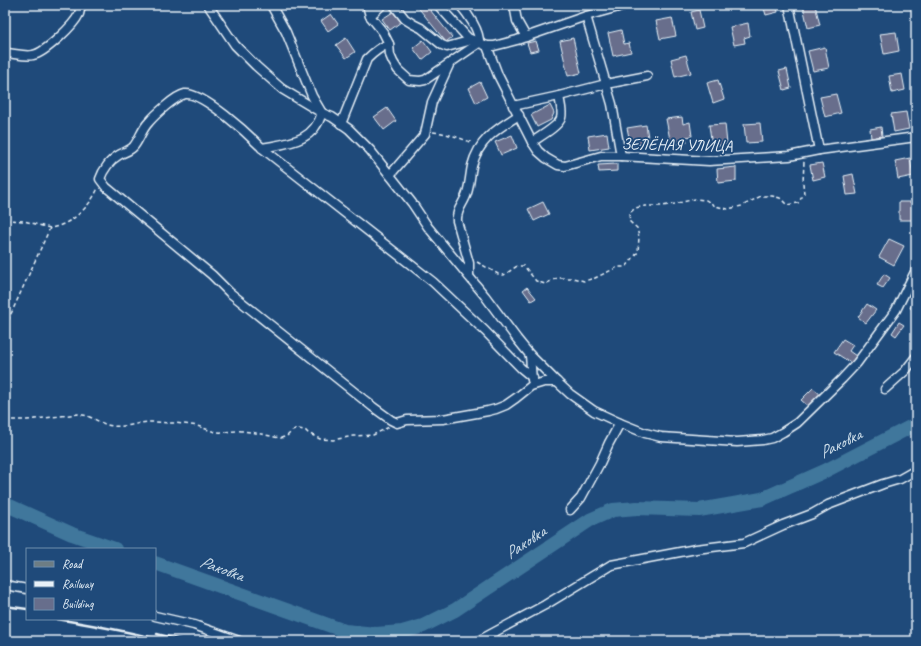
<svg xmlns="http://www.w3.org/2000/svg" width="921" height="646" font-family="Caveat,sans-serif">
	<style>
		.lines { fill: none; stroke-linecap: round; stroke-linejoin: round }
		.river { stroke: #40779c; stroke-width: 14 }
		.building { fill: #676e8c; stroke: #e8f1f8 }
		.minor-casing { stroke: #e8f1f8; stroke-width: 11 }
		.major-casing { stroke: #e8f1f8; stroke-width: 13 }
		.path { stroke: #e8f1f8; stroke-width: 1.5; stroke-dasharray: 4 3; stroke-linecap: butt }
		.minor { stroke: #1f4a7a; stroke-width: 8 }
		.major { stroke: #6d7d84; stroke-width: 10 }
		.rail { stroke: #e8f1f8; stroke-width: 2.5 }
		.labels { text-anchor: middle; stroke-width: 3.5; stroke-linejoin: round; paint-order: stroke }
		.street-label { font-size: 16px; fill: #e8f1f8; stroke: #1f4a7a }
		.water-label { font-size: 17px; font-style: italic; fill: #cfdfea; stroke: #1f4a7a }
	</style>
	<rect width="100%" height="100%" fill="#1f4a7a"/>
	<filter id="ink" filterUnits="userSpaceOnUse"><feTurbulence type="fractalNoise" baseFrequency=".025" numOctaves="2"/><feDisplacementMap in="SourceGraphic" scale="8" xChannelSelector="R" yChannelSelector="G"/><feConvolveMatrix kernelMatrix="1 2 1 2 8 2 1 2 1" color-interpolation-filters="sRGB"/></filter>
	<g filter="url(#ink)">
		<g class="lines">
			<g class="river">
				<polyline points="5,504 72,534 115,549"/>
				<polyline points="155,563 345,631 376,634 402,632 423,626 455,610 590,520 613,510 637,508 699,510 762,499 825,471 916,424"/>
			</g>
		</g>
		<g class="building">
			<polygon points="416,5 426,5 452,37 446,42"/>
			<polygon points="763,5 776,5 778,12 766,15"/>
			<polygon points="806,5 815,5 820,25 808,28 803,6"/>
			<polygon points="699,10 703,28 695,30 691,12"/>
			<polygon points="393,12 401,22 390,30 382,19"/>
			<polygon points="331,14 338,24 328,31 321,21"/>
			<polygon points="672,18 676,36 660,39 656,21"/>
			<polygon points="748,23 750,36 744,38 745,43 734,45 730,27"/>
			<polygon points="621,30 624,44 629,43 631,52 613,56 608,33"/>
			<polygon points="896,32 899,51 884,54 880,34"/>
			<polygon points="346,38 355,52 346,58 336,45"/>
			<polygon points="573,38 581,73 568,76 560,41"/>
			<polygon points="423,40 432,52 422,60 413,48"/>
			<polygon points="536,41 539,50 530,52 527,43"/>
			<polygon points="825,47 829,68 813,71 808,51"/>
			<polygon points="686,55 691,73 675,77 671,59"/>
			<polygon points="787,69 791,88 784,90 779,71"/>
			<polygon points="902,74 905,90 892,93 889,76"/>
			<polygon points="718,80 724,99 713,103 707,83"/>
			<polygon points="480,82 487,97 476,103 469,88"/>
			<polygon points="836,94 841,113 825,117 820,97"/>
			<polygon points="550,105 554,113 551,120 537,127 531,115"/>
			<polygon points="387,108 396,121 384,130 374,117"/>
			<polygon points="906,112 909,129 894,132 891,114"/>
			<polygon points="682,117 683,124 690,122 692,136 686,137 687,142 671,145 666,119"/>
			<polygon points="760,123 762,142 746,143 744,124"/>
			<polygon points="725,124 727,144 712,146 709,125"/>
			<polygon points="646,125 649,143 631,146 627,128"/>
			<polygon points="881,127 882,136 871,138 870,129"/>
			<polygon points="607,133 609,147 590,150 588,136"/>
			<polygon points="512,135 517,148 501,155 495,142"/>
			<polygon points="910,158 913,176 898,179 895,161"/>
			<polygon points="822,163 825,177 813,180 810,165"/>
			<polygon points="617,164 617,171 599,172 598,165"/>
			<polygon points="736,167 736,181 718,183 717,169"/>
			<polygon points="853,174 857,194 847,195 844,176"/>
			<polygon points="543,202 549,214 534,221 528,209"/>
			<polygon points="899,202 914,202 915,220 899,220"/>
			<polygon points="889,239 904,246 894,265 879,257"/>
			<polygon points="884,274 890,278 883,288 877,285"/>
			<polygon points="527,287 536,298 531,301 523,290"/>
			<polygon points="916,296 916,309 915,310 910,308"/>
			<polygon points="867,304 876,310 866,323 858,317"/>
			<polygon points="899,322 904,325 896,336 892,333"/>
			<polygon points="843,339 853,345 849,351 856,356 851,363 834,352"/>
			<polygon points="813,388 821,395 809,407 801,400"/>
		</g>
		<g class="lines">
			<defs>
				<g id="minor">
					<polyline points="208,5 235,45 256,66 282,89 322,113 332,117 349,129 370,150 412,203 428,227 485,296 517,339 530,355 557,382 570,394 594,411 620,423 645,433 661,437 737,442 763,440 772,438 783,432 797,423 842,379 857,363 871,344 896,310 916,270"/>
					<path d="M367,5L370,16L383,32L389,44L390,55L393,62L398,70L409,80L420,81L425,80L479,43C480,31 468,14 460,5"/>
					<polyline points="394,5 405,19 413,24 421,28 442,45 447,47 472,40"/>
					<polyline points="438,5 468,38 487,46 494,46 517,40 586,16 626,5"/>
					<polyline points="514,5 517,21 526,37"/>
					<polyline points="789,5 819,150 916,137"/>
					<polyline points="370,16 382,5"/>
					<polyline points="586,16 612,104 621,156"/>
					<polyline points="487,46 498,75 532,142 538,151 546,158 558,165 565,166 601,156 621,156 709,161 789,156 819,150"/>
					<path d="M5,53C14,53 24,57 33,55C45,53 74,25 79,14C80,11 80,8 81,5"/>
					<polyline points="513,106 559,96 606,84 647,76"/>
					<path d="M341,124L367,59C374,52 380,47 389,44"/>
					<path d="M532,142C539,137 559,126 561,118C563,112 560,103 559,96"/>
					<path d="M262,148C287,143 313,143 322,113L312,96L286,32L271,5"/>
					<polyline points="390,175 425,134 432,102 449,65"/>
					<path d="M469,276V263L457,221C456,209 464,204 467,193C470,184 470,175 472,166C479,139 497,129 519,115"/>
					<polyline points="530,355 532,380"/>
					<path d="M533,378L521,368L485,331L433,282L262,148C249,135 203,92 185,94C175,96 155,115 149,122C142,129 140,138 134,146C130,151 124,152 119,155C110,160 103,170 100,179L106,187L212,275L229,292L373,407L391,420L397,423L407,420L443,419L488,411L496,409L506,405L516,398L531,386L544,382H557"/>
					<polyline points="885,389 905,371 916,357"/>
					<polyline points="570,510 581,498 600,463 609,443 620,423"/>
					<polyline points="5,585 27,589"/>
					<polyline points="155,616 194,625 239,641"/>
					<polyline points="478,641 545,605 611,565 696,549 744,543 783,525 812,514 828,505 883,484 900,479 916,470"/>
				</g>
				<polyline id="major" points="916,5 916,6"/>
			</defs>
			<use href="#minor" class="minor-casing"/>
			<use href="#major" class="major-casing"/>
			<g class="path">
				<path d="M433,132C447,133 460,138 473,143"/>
				<path d="M5,220L24,221L50,228C71,225 90,207 98,188"/>
				<polyline points="477,262 498,274 504,275 517,266 524,266 536,281 545,284 557,278 573,278 584,281 595,278 618,267 626,267 638,252 639,237 637,228 630,222 629,214 635,208 645,206 662,206 675,204 695,199 706,200 715,206 728,209 742,206 761,196 772,196 780,198 787,205 798,203 804,194 803,183 804,161"/>
				<polyline points="5,327 50,228"/>
				<path d="M5,420H27L78,414C81,415 85,415 87,416C96,419 103,425 113,426C127,428 141,421 155,422C169,423 183,423 197,426C202,427 207,430 212,431C222,434 232,430 242,431C255,432 268,436 281,438L287,436L292,431L298,429L305,430L308,433L320,439L333,440L353,436L373,435L389,427"/>
			</g>
			<use href="#minor" class="minor"/>
			<use href="#major" class="major"/>
			<g class="rail">
				<polyline points="5,606 27,609"/>
				<path d="M57,619C93,625 129,631 164,641"/>
				<polyline points="157,634 184,641"/>
			</g>
		</g>
	</g>
	<g class="labels">
		<g class="street-label">
			<text transform="translate(677 144) rotate(1)" y="6">ЗЕЛЁНАЯ УЛИЦА</text>
		</g>
		<g class="water-label">
			<text transform="translate(840 443) rotate(-27)" y="6">Раковка</text>
			<text transform="translate(525 542) rotate(-34)" y="6">Раковка</text>
			<text transform="translate(222 568) rotate(20)" y="6">Раковка</text>
		</g>
	</g>
	<rect width="921" height="646" fill="none" stroke="#1f4a7a" stroke-width="20"/>
	<rect x="10" y="10" width="901" height="626" fill="none" stroke="#e8f1f8" stroke-width="1.5" filter="url(#ink)"/>
	<rect x="26" y="548" width="130" height="72" fill="#1f4a7a" stroke="#6f8dac"/>
	<rect x="34" y="561" width="20" height="6" fill="#6d7d84" stroke="#6f8dac"/>
	<text x="62" y="568" font-size="12" fill="#e8f1f8">Road</text>
	<rect x="34" y="581" width="20" height="6" fill="#e8f1f8" stroke="#6f8dac"/>
	<text x="62" y="588" font-size="12" fill="#e8f1f8">Railway</text>
	<rect x="34" y="598" width="20" height="12" fill="#676e8c" stroke="#6f8dac"/>
	<text x="62" y="608" font-size="12" fill="#e8f1f8">Building</text>
</svg>
